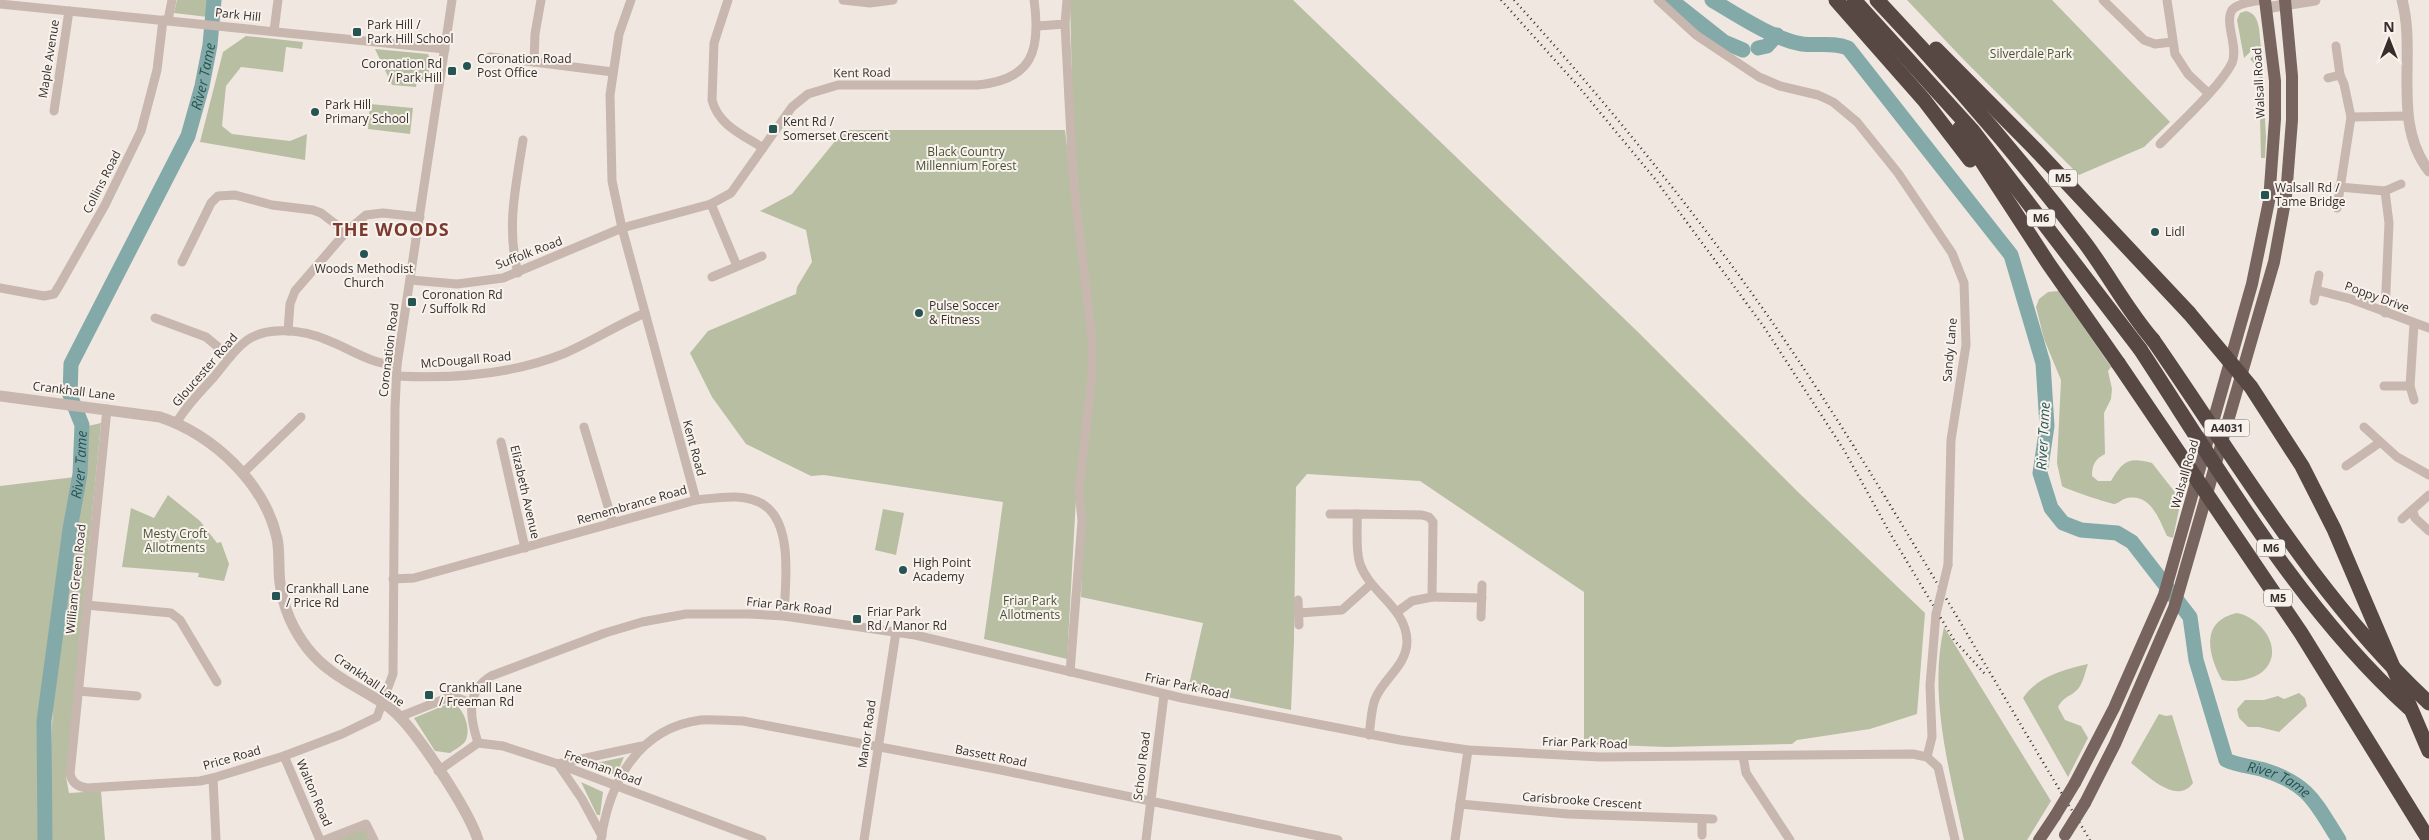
<svg xmlns="http://www.w3.org/2000/svg" width="2429" height="840" font-family="'Open Sans',sans-serif">
	<style>
		.green { fill: #b8bea2 }
		.lines { fill: none; stroke-linecap: round; stroke-linejoin: round }
		.river { stroke: #83aaa8; stroke-width: 15 }
		.minor { stroke: #c7b7ae; stroke-width: 9 }
		.tertiary { stroke: #c7b7ae; stroke-width: 11 }
		.primary { stroke: #77645e; stroke-width: 12 }
		.motorway { stroke: #574844; stroke-width: 15 }
		.rail { stroke: #372e2b; stroke-width: 2.5; stroke-dasharray: 1 4; stroke-linecap: butt }
		.minor-bridge { stroke: #c7b7ae; stroke-width: 9 }
		.primary-bridge { stroke: #77645e; stroke-width: 12 }
		.motorway-bridge { stroke: #574844; stroke-width: 15 }
		.poi-dot { fill: #265452; stroke: #f8f2ed; stroke-width: 2 }
		.labels { text-anchor: middle; stroke-width: 4; stroke-linejoin: round; paint-order: stroke }
		.shield { fill: #f8f2ed; stroke: #716965; stroke-width: 1 }
		.shield-label { font-size: 11px; font-weight: bold; fill: #372e2b }
		.street-label { font-size: 12px; fill: #372e2b; stroke: #f8f2ed }
		.poi-label { font-size: 12px; fill: #372e2b; stroke: #f8f2ed; text-anchor: start }
		.park-label { font-size: 12px; fill: #4a5232; stroke: #f8f2ed }
		.water-label { font-size: 14px; font-style: italic; fill: #265452; stroke: #f8f2ed }
		.district-label { font-size: 18px; font-weight: bold; letter-spacing: 1px; fill: #7c392e; stroke: #f8f2ed }
	</style>
	<rect width="100%" height="100%" fill="#f0e7e1"/>
	<g class="green">
		<polygon points="177,0 209,0 208,17 174,13"/>
		<polygon points="1070,0 1293,0 1639,333 1800,494 1925,613 1917,714 1870,729 1797,740 1792,744 1667,747 1584,744 1584,592 1420,481 1307,474 1296,487 1294,641 1291,710 1188,689 1203,623 1081,597 1084,511 1082,489 1094,377 1073,124"/>
		<polygon points="1907,0 2052,0 2170,122 2144,147 2079,175 1963,59"/>
		<path d="M2246,11C2261,14 2259,34 2261,47L2256,46L2244,58L2237,20L2240,13Z"/>
		<polygon points="246,36 303,42 302,49 286,47 283,72 241,67 226,86 222,126 232,134 290,141 307,134 305,160 200,142 223,52"/>
		<polygon points="375,49 428,54 430,59 428,81 417,79 416,87 392,85"/>
		<polygon points="2261,49 2266,137 2265,158 2261,158 2259,77 2256,65 2250,59"/>
		<polygon points="370,104 413,108 410,134 368,129"/>
		<polygon points="849,130 1065,130 1090,342 1090,378 1076,499 1067,659 984,639 1003,502 824,475 811,476 746,444 712,397 690,353 708,331 796,294 797,287 812,262 806,230 760,211 792,194 836,140"/>
		<path d="M2059,291L2111,367L2108,371L2112,389L2111,399L2104,413L2105,454C2095,459 2092,465 2092,476L2098,481H2111C2122,462 2128,456 2152,463L2181,500L2173,538L2167,536C2159,519 2150,491 2124,499C2121,500 2118,504 2114,504C2111,504 2065,489 2062,486L2057,463L2061,380L2044,339L2036,307L2039,299L2048,292Z"/>
		<path d="M101,423L66,777L69,793L101,791L105,840H52C51,787 50,734 55,681C63,596 82,511 88,426Z"/>
		<polygon points="75,477 42,702 42,840 0,840 0,486"/>
		<polygon points="168,495 200,521 217,543 221,542 229,564 224,581 198,577 199,573 122,567 131,508 154,518"/>
		<polygon points="883,509 904,513 896,555 875,550"/>
		<path d="M2237,613C2254,616 2274,635 2272,654C2270,677 2240,684 2222,680C2208,654 2200,621 2237,613Z"/>
		<path d="M1944,627L2051,801L2027,840H1964C1950,772 1928,696 1944,627Z"/>
		<path d="M2088,664C2085,672 2083,685 2076,691C2069,697 2063,697 2058,707L2065,720L2081,726L2088,738L2068,777L2023,698C2038,676 2063,670 2088,664Z"/>
		<polygon points="2299,693 2305,698 2307,706 2279,732 2259,727 2248,727 2239,718 2237,709 2245,700 2264,700 2278,696 2284,699"/>
		<path d="M450,703C464,704 473,733 464,743C460,747 454,750 450,753L435,751L414,718Z"/>
		<path d="M2159,714L2166,716L2172,715L2193,783C2177,806 2147,775 2131,763Z"/>
		<polygon points="624,757 618,771 613,774 587,765"/>
		<polygon points="581,782 603,792 600,815 597,815"/>
		<polygon points="363,827 372,840 331,840"/>
	</g>
	<g class="lines">
		<g class="river">
			<polyline points="1671,0 1724,42 1743,50"/>
			<path id="s1" d="M1712,0C1737,15 1773,39 1802,44C1818,46 1833,42 1848,48L2011,255L2043,363L2047,426L2040,473L2051,508L2063,523L2081,530L2117,533L2132,542L2190,617L2196,660L2226,760C2239,766 2251,766 2264,770C2309,784 2315,802 2339,840"/>
			<polyline points="1758,48 1767,46 1777,35"/>
			<path id="s2" d="M45,840L44,721L70,529L80,474L82,425L70,395L71,364L188,136L202,86L210,45L214,0"/>
		</g>
		<g class="minor">
			<polyline points="541,0 535,34 534,62 613,72"/>
			<polyline points="631,0 619,34 610,95 612,181 622,228 696,500"/>
			<path d="M728,0L714,43L712,100C718,125 743,135 763,148"/>
			<polyline points="843,0 870,3 893,0"/>
			<polyline points="1658,0 1696,35 1759,77 1780,86 1818,95 1833,102 1857,122 1898,173 1952,253 1964,283 1966,345 1951,440 1948,565"/>
			<polyline points="2103,0 2144,40 2155,44 2172,42"/>
			<polyline points="2167,0 2175,54 2188,74 2208,93"/>
			<polyline points="0,4 445,49"/>
			<polyline points="168,20 172,0"/>
			<polyline points="1065,24 1073,176 1092,340 1092,377 1079,489 1082,521 1070,672"/>
			<polyline points="1038,26 1065,24 1067,0"/>
			<polyline points="274,31 278,0"/>
			<polyline points="2336,46 2340,75 2344,84 2351,117 2337,208"/>
			<polyline points="490,57 534,62"/>
			<polyline points="2328,78 2340,75"/>
			<polyline points="54,111 69,11"/>
			<polyline points="2351,117 2408,116"/>
			<path d="M2160,144C2180,123 2220,87 2232,63C2239,48 2224,23 2232,10C2238,3 2252,2 2261,0"/>
			<polyline points="2339,187 2385,191 2401,184"/>
			<polyline points="711,204 737,266"/>
			<polyline points="182,262 211,203 218,196 235,195 272,205 313,210 321,213 346,232"/>
			<path d="M518,273C506,228 516,185 523,140"/>
			<polyline points="712,277 762,256"/>
			<path d="M411,280L457,284L503,278L622,228L711,204L731,193L792,107L808,94L838,85H977C1033,80 1041,50 1034,0"/>
			<polyline points="0,288 44,296 54,294 59,286 105,205 141,131 157,70 163,20"/>
			<polyline points="2316,290 2351,299 2429,328"/>
			<polyline points="2314,301 2319,275"/>
			<polyline points="2385,313 2389,223 2385,191"/>
			<polyline points="155,318 206,337 230,357"/>
			<polyline points="288,331 290,304 295,291 346,232 366,215 383,213 420,217"/>
			<path d="M397,376C453,379 510,375 563,354C591,342 617,325 645,313"/>
			<polyline points="2384,386 2410,386"/>
			<polyline points="2414,400 2410,386 2414,324"/>
			<path d="M107,409L70,774C72,783 78,787 87,788L200,781L213,778L284,756L342,734L377,717L393,674L395,408L397,365L452,0"/>
			<path d="M177,422C186,406 200,392 213,378C223,366 233,351 246,341C267,325 304,330 327,340C351,349 370,364 397,365"/>
			<polyline points="584,427 613,523"/>
			<polyline points="2364,427 2397,457 2429,475"/>
			<polyline points="501,442 525,548"/>
			<polyline points="2346,466 2379,443"/>
			<polyline points="243,473 301,417"/>
			<polyline points="2413,511 2415,518 2429,531"/>
			<polyline points="1330,514 1357,514"/>
			<polyline points="2402,519 2429,495"/>
			<path d="M393,579L414,578L696,500C717,498 745,492 764,505C794,525 785,586 784,616"/>
			<polyline points="1432,597 1482,598"/>
			<polyline points="1298,600 1299,625"/>
			<polyline points="86,605 171,613 180,620 217,682"/>
			<polyline points="1299,613 1342,610 1371,584"/>
			<polyline points="1481,617 1482,585"/>
			<polyline points="78,691 137,696"/>
			<polyline points="399,717 452,696 471,703"/>
			<path d="M1369,735C1371,723 1371,707 1376,697C1385,677 1407,665 1407,641C1406,607 1370,593 1360,564C1355,549 1358,530 1357,514L1422,515L1429,517L1433,522L1432,597L1412,601L1397,612"/>
			<path d="M478,743C470,718 465,692 491,676L605,633L642,622L686,614H749L784,616L915,635L1182,698L1400,740L1468,750L1600,757L1913,754L1927,757L1938,767L1955,840"/>
			<polyline points="284,756 320,840"/>
			<polyline points="1743,756 1746,773 1790,840"/>
			<polyline points="1927,757 1932,737 1930,685 1936,614"/>
			<polyline points="438,771 478,743 503,746 558,764 762,840"/>
			<polyline points="213,778 216,840"/>
			<polyline points="1460,804 1568,814 1713,819"/>
			<polyline points="1702,835 1702,819"/>
			<polyline points="602,836 582,799 558,764 642,746"/>
			<polyline points="325,840 366,824 374,840"/>
			<path d="M601,840C609,783 638,728 701,720C714,719 729,721 743,721L1001,770L1338,840"/>
			<polyline points="864,840 896,632"/>
			<polyline points="1146,840 1164,695"/>
			<polyline points="1455,840 1468,750"/>
		</g>
		<g class="tertiary">
			<path d="M2402,0C2417,55 2391,122 2429,171"/>
			<polyline points="2266,8 2315,0"/>
			<path d="M0,396L160,417C213,435 264,482 277,538C280,552 278,568 280,583C283,606 293,630 308,649C330,677 362,688 390,708C414,726 469,811 478,840"/>
		</g>
		<g class="primary">
			<polyline points="2075,783 2114,708 2164,595 2252,284 2269,201 2275,119 2275,81 2265,0"/>
			<polyline points="2085,803 2115,744 2174,608 2274,262 2286,196 2292,120 2292,76 2285,0"/>
			<polyline points="2039,840 2055,816"/>
		</g>
		<g class="motorway">
			<polyline points="1836,0 1924,100 1970,160"/>
			<polyline points="1854,0 1973,131 2140,349"/>
			<path d="M1877,0C1950,77 2021,159 2085,243C2109,275 2127,310 2153,340"/>
			<polyline points="1936,49 2035,149 2189,313"/>
			<polyline points="1960,128 2048,263 2118,363"/>
		</g>
		<g class="rail">
			<polyline points="1501,0 1579,87 1655,179 1764,327 1844,450 1891,535 1954,640 1985,674"/>
			<path d="M1514,0C1623,121 1725,248 1814,384C1911,533 1997,688 2090,840"/>
		</g>
		<polyline class="minor-bridge" points="1936,614 1948,565"/>
		<g class="primary-bridge">
			<polyline points="2055,816 2075,783"/>
			<polyline points="2065,835 2085,803"/>
		</g>
		<g class="motorway-bridge">
			<polyline points="2189,313 2251,387 2302,466 2334,529 2429,751"/>
			<path d="M2153,340C2240,465 2317,599 2429,703"/>
			<path d="M2140,349C2222,474 2298,607 2409,708"/>
			<polyline points="2118,363 2301,633 2429,840"/>
		</g>
	</g>
	<g class="poi-dot">
		<rect x="352" y="27" width="10" height="10" rx="2.5"/>
		<circle cx="467" cy="66" r="5"/>
		<rect x="447" y="66" width="10" height="10" rx="2.5"/>
		<circle cx="315" cy="112" r="5"/>
		<rect x="768" y="124" width="10" height="10" rx="2.5"/>
		<rect x="2260" y="190" width="10" height="10" rx="2.5"/>
		<circle cx="2155" cy="232" r="5"/>
		<circle cx="364" cy="254" r="5"/>
		<rect x="407" y="297" width="10" height="10" rx="2.5"/>
		<circle cx="919" cy="313" r="5"/>
		<circle cx="903" cy="570" r="5"/>
		<rect x="271" y="591" width="10" height="10" rx="2.5"/>
		<rect x="852" y="614" width="10" height="10" rx="2.5"/>
		<rect x="424" y="690" width="10" height="10" rx="2.5"/>
	</g>
	<g class="labels">
		<g class="shield">
			<rect x="2049" y="169.5" width="28" height="17" rx="4"/>
			<rect x="2027" y="209.5" width="28" height="17" rx="4"/>
			<rect x="2204.5" y="419.5" width="45" height="17" rx="4"/>
			<rect x="2257" y="539.5" width="28" height="17" rx="4"/>
			<rect x="2264" y="589.5" width="28" height="17" rx="4"/>
		</g>
		<g class="shield-label">
			<text x="2063" y="182">M5</text>
			<text x="2041" y="222">M6</text>
			<text x="2227" y="432">A4031</text>
			<text x="2271" y="552">M6</text>
			<text x="2278" y="602">M5</text>
		</g>
		<g class="street-label">
			<text transform="translate(238 15) rotate(6)" y="4">Park Hill</text>
			<text transform="translate(49 59) rotate(-81)" y="4">Maple Avenue</text>
			<text transform="translate(862 73) rotate(-1)" y="4">Kent Road</text>
			<text transform="translate(2259 83) rotate(-93)" y="4">Walsall Road</text>
			<text transform="translate(102 182) rotate(-63)" y="4">Collins Road</text>
			<text transform="translate(529 253) rotate(-21)" y="4">Suffolk Road</text>
			<text transform="translate(2377 297) rotate(20)" y="4">Poppy Drive</text>
			<text transform="translate(389 350) rotate(-83)" y="4">Coronation Road</text>
			<text transform="translate(1950 350) rotate(-85)" y="4">Sandy Lane</text>
			<text transform="translate(466 360) rotate(-5)" y="4">McDougall Road</text>
			<text transform="translate(205 370) rotate(-49)" y="4">Gloucester Road</text>
			<text transform="translate(74 391) rotate(7)" y="4">Crankhall Lane</text>
			<text transform="translate(694 448) rotate(75)" y="4">Kent Road</text>
			<text transform="translate(2185 474) rotate(-74)" y="4">Walsall Road</text>
			<text transform="translate(525 492) rotate(77)" y="4">Elizabeth Avenue</text>
			<text transform="translate(632 505) rotate(-16)" y="4">Remembrance Road</text>
			<text transform="translate(76 579) rotate(-84)" y="4">William Green Road</text>
			<text transform="translate(789 606) rotate(6)" y="4">Friar Park Road</text>
			<text transform="translate(369 680) rotate(35)" y="4">Crankhall Lane</text>
			<text transform="translate(1187 686) rotate(12)" y="4">Friar Park Road</text>
			<text transform="translate(867 734) rotate(-82)" y="4">Manor Road</text>
			<text transform="translate(1585 743) rotate(2)" y="4">Friar Park Road</text>
			<text transform="translate(991 756) rotate(11)" y="4">Bassett Road</text>
			<text transform="translate(232 758) rotate(-16)" y="4">Price Road</text>
			<text transform="translate(1142 766) rotate(-83)" y="4">School Road</text>
			<text transform="translate(603 768) rotate(20)" y="4">Freeman Road</text>
			<text transform="translate(314 793) rotate(67)" y="4">Walton Road</text>
			<text transform="translate(1582 801) rotate(4)" y="4">Carisbrooke Crescent</text>
		</g>
		<g class="poi-label">
			<text x="367" y="29">Park Hill /<tspan x="367" dy="14">Park Hill School</tspan></text>
			<text x="477" y="63">Coronation Road<tspan x="477" dy="14">Post Office</tspan></text>
			<text x="442" y="68" text-anchor="end">Coronation Rd<tspan x="442" dy="14">/ Park Hill</tspan></text>
			<text x="325" y="109">Park Hill<tspan x="325" dy="14">Primary School</tspan></text>
			<text x="783" y="126">Kent Rd /<tspan x="783" dy="14">Somerset Crescent</tspan></text>
			<text x="2275" y="192">Walsall Rd /<tspan x="2275" dy="14">Tame Bridge</tspan></text>
			<text x="2165" y="236">Lidl</text>
			<text x="364" y="273" text-anchor="middle">Woods Methodist<tspan x="364" dy="14">Church</tspan></text>
			<text x="422" y="299">Coronation Rd<tspan x="422" dy="14">/ Suffolk Rd</tspan></text>
			<text x="929" y="310">Pulse Soccer<tspan x="929" dy="14">&amp; Fitness</tspan></text>
			<text x="913" y="567">High Point<tspan x="913" dy="14">Academy</tspan></text>
			<text x="286" y="593">Crankhall Lane<tspan x="286" dy="14">/ Price Rd</tspan></text>
			<text x="867" y="616">Friar Park<tspan x="867" dy="14">Rd / Manor Rd</tspan></text>
			<text x="439" y="692">Crankhall Lane<tspan x="439" dy="14">/ Freeman Rd</tspan></text>
		</g>
		<g class="park-label">
			<text x="2031" y="58">Silverdale Park</text>
			<text x="966" y="156">Black Country<tspan x="966" dy="14">Millennium Forest</tspan></text>
			<text x="175" y="538">Mesty Croft<tspan x="175" dy="14">Allotments</tspan></text>
			<text x="1030" y="605">Friar Park<tspan x="1030" dy="14">Allotments</tspan></text>
		</g>
		<g class="water-label">
			<text dy="5" stroke="none"><textPath href="#s2" startOffset="799">River Tame</textPath></text>
			<text transform="translate(2043 436) rotate(-87)" y="5">River Tame</text>
			<text dy="5" stroke="none"><textPath href="#s2" startOffset="378">River Tame</textPath></text>
			<text dy="5" stroke="none"><textPath href="#s1" startOffset="1062">River Tame</textPath></text>
		</g>
		<g class="district-label">
			<text x="391" y="236">THE WOODS</text>
		</g>
	</g>
	<g transform="translate(2389 40)" stroke="#f8f2ed" stroke-width="4" paint-order="stroke">
	<path d="M0-4L9 19L0 12L-9 19Z" fill="#372e2b"/>
	<text y="-8" font-size="14" font-weight="bold" text-anchor="middle" fill="#372e2b">N</text>
	</g>
</svg>
